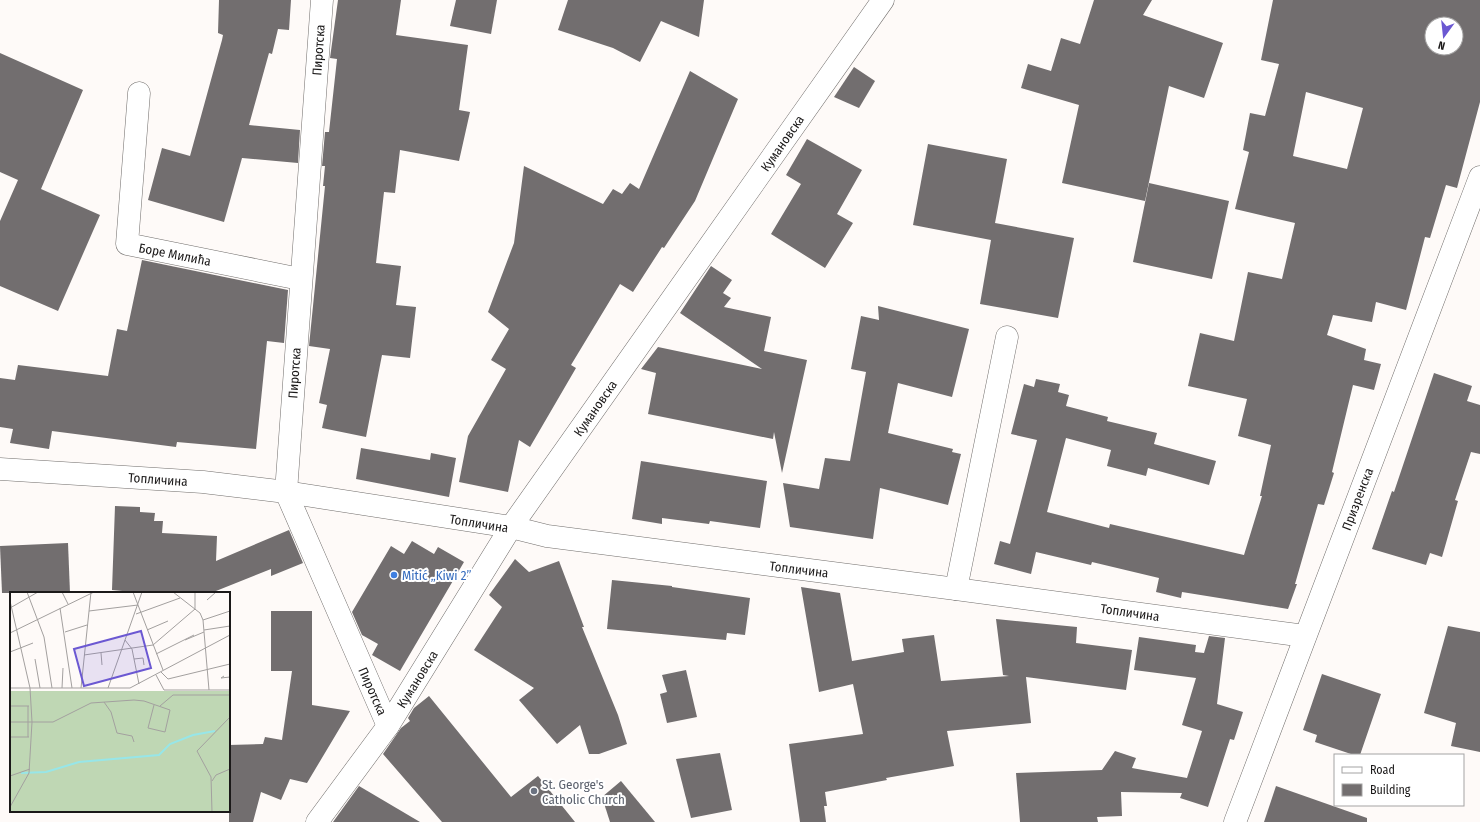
<svg xmlns="http://www.w3.org/2000/svg" width="1480" height="822" font-family="'Fira Sans Condensed',sans-serif">
	<style>
		.building { fill: #726e6f; fill-rule: evenodd }
		.lines { fill: none; stroke-linecap: round; stroke-linejoin: round }
		.street-casing { stroke: #716e6c; stroke-width: 23 }
		.street { stroke: #fff; stroke-width: 22 }
		.shop-dot { fill: #3f7fe0; stroke: #fff; stroke-width: 1.5 }
		.worship-dot { fill: #6b7280; stroke: #fff; stroke-width: 1.5 }
		.labels { text-anchor: middle; stroke-width: 4; stroke-linejoin: round; paint-order: stroke }
		.street-label { font-size: 13px; fill: #1b1919; stroke: #fff }
		.shop-label { font-size: 13px; fill: #366cbe; stroke: #fff; text-anchor: start }
		.worship-label { font-size: 13px; fill: #5b616d; stroke: #fff; text-anchor: start }
		.inset-river { fill: none; stroke: #97e6e8; stroke-width: 2 }
		.inset-road { fill: none; stroke: #a3a09f; stroke-width: 1 }
		.view { fill: #6b58d2; fill-opacity: 0.15; stroke: #6b58d2; stroke-width: 2 }
		.inset-edge { fill: none; stroke: #1b1919; stroke-width: 2 }
	</style>
	<rect width="100%" height="100%" fill="#fefaf8"/>
	<g class="building">
		<polygon points="219,0 291,0 289,30 278,29 272,54 269,53 249,125 300,130 298,163 242,158 224,222 148,200 162,148 190,156 222,40 223,35 218,33"/>
		<polygon points="338,0 401,0 396,35 468,45 459,110 470,112 459,161 400,150 395,193 384,192 376,263 401,266 396,305 416,307 410,358 382,355 366,437 322,428 327,405 319,403 330,349 309,346 325,186 323,186 325,166 322,166 325,132 329,132 337,59 330,58"/>
		<polygon points="456,0 497,0 491,34 450,26"/>
		<polygon points="568,0 704,0 699,37 661,21 640,62 613,48 558,30"/>
		<polygon points="1094,0 1152,0 1143,15 1223,43 1204,98 1169,86 1145,201 1062,183 1079,105 1021,88 1028,64 1051,71 1061,38 1080,44"/>
		<path d="M1273,0H1480V102L1457,188L1446,185L1430,238L1425,237L1406,310L1376,302L1372,322L1333,315L1327,335L1366,349L1364,360L1381,364L1374,390L1353,385L1332,472L1334,473L1324,505L1318,504L1295,584H1297L1288,609L1182,592L1181,598L1156,592L1159,578L1092,562L1091,565L1036,552L1031,574L994,564L1000,541L1010,544L1037,440L1011,434L1024,384L1034,387L1036,379L1060,384L1058,392L1069,395L1066,406L1108,417L1107,421L1157,433L1154,444L1216,461L1209,485L1148,468L1146,476L1107,466L1111,450L1066,438L1047,512L1109,528L1110,524L1244,555L1262,496H1260L1271,445L1238,436L1247,399L1188,386L1200,333L1234,341L1248,272L1282,279L1295,223L1235,209L1249,152L1243,150L1250,113L1265,116L1279,64L1261,60ZM1432,24H1456V48H1432ZM1306,92L1363,108L1347,169L1293,156Z"/>
		<polygon points="0,53 83,90 41,189 100,215 58,311 0,286 0,221 18,180 0,172"/>
		<polygon points="854,67 875,81 859,108 834,97"/>
		<polygon points="690,71 738,99 695,201 664,248 662,247 633,292 620,284 571,365 576,368 530,447 519,440 508,492 459,482 468,436 506,369 491,360 509,329 488,312 514,243 524,166 603,204 613,189 622,194 630,183 639,189"/>
		<polygon points="807,139 862,170 837,214 853,223 825,268 771,234 801,184 786,175"/>
		<polygon points="928,144 1007,159 995,223 1074,238 1058,318 980,304 991,240 913,225"/>
		<polygon points="1149,183 1229,201 1212,279 1133,262"/>
		<polygon points="142,260 288,290 284,343 267,341 256,449 177,442 176,447 52,431 49,449 10,443 13,429 0,427 0,378 15,380 18,365 108,376 117,329 127,331"/>
		<polygon points="711,266 732,280 723,293 731,298 724,307 771,317 764,351 807,360 782,473 774,432 773,439 648,414 656,373 641,369 658,347 762,369 680,313"/>
		<polygon points="878,306 969,329 952,397 898,383 888,433 953,449 952,452 961,454 948,505 880,488 873,539 790,527 783,483 819,489 825,458 850,461 866,372 851,369 861,316 879,320"/>
		<polygon points="1434,373 1472,386 1467,401 1480,405 1480,454 1471,452 1455,500 1458,501 1442,557 1430,553 1426,565 1372,549 1392,491 1394,492"/>
		<polygon points="361,448 430,460 431,453 456,458 449,497 356,479"/>
		<polygon points="641,461 767,481 760,528 710,521 709,524 662,518 662,524 632,519"/>
		<polygon points="115,506 140,507 140,512 155,513 154,521 163,521 162,533 217,536 216,561 289,530 303,563 271,576 271,569 211,593 143,593 112,590"/>
		<polygon points="412,541 434,554 438,547 464,562 400,671 372,655 378,644 362,635 352,612 391,546 404,554"/>
		<polygon points="68,543 70,593 2,593 0,546"/>
		<polygon points="515,559 529,572 559,561 584,627 582,627 618,715 627,744 599,754 589,754 580,725 557,744 519,700 534,688 474,650 502,607 489,595"/>
		<polygon points="612,580 672,586 672,587 750,598 745,635 727,633 726,640 607,629"/>
		<polygon points="801,587 840,593 852,661 904,652 902,639 934,635 941,681 1009,676 1003,675 996,619 1077,627 1076,643 1132,650 1126,690 1026,677 1031,723 947,731 954,766 886,778 887,780 825,792 827,806 824,806 826,822 800,822 789,744 863,734 853,684 819,692"/>
		<polygon points="271,611 312,611 312,705 350,711 307,783 290,779 281,800 261,792 253,822 229,822 229,745 263,744 265,737 282,740 292,671 271,671"/>
		<polygon points="1448,626 1480,632 1480,752 1451,746 1456,723 1424,713"/>
		<polygon points="1209,636 1225,638 1217,704 1243,712 1234,740 1230,739 1208,807 1180,798 1182,793 1121,792 1122,816 1097,817 1098,822 1020,822 1016,773 1102,770 1115,751 1136,758 1132,768 1187,778 1202,731 1182,725 1196,678 1134,670 1139,637 1196,645 1195,652 1204,653"/>
		<polygon points="686,670 697,717 667,723 660,694 667,692 662,675"/>
		<polygon points="1322,674 1381,694 1360,755 1354,755 1315,742 1317,735 1303,730"/>
		<polygon points="429,696 511,797 538,776 575,822 442,822 383,754 401,728 410,721 408,718 414,708"/>
		<polygon points="720,753 732,810 691,818 676,759"/>
		<polygon points="621,781 655,822 610,822 602,797"/>
		<polygon points="359,786 420,822 333,822"/>
		<polygon points="1276,786 1367,818 1367,822 1264,822"/>
	</g>
	<g class="lines">
		<defs>
			<g id="street">
				<polyline points="322,0 286,492 388,726"/>
				<polyline points="139,93 127,244 300,279"/>
				<polyline points="0,469 203,482 286,492 511,527 547,536 956,589 1305,636"/>
				<polyline points="956,589 1007,337"/>
				<polyline points="317,822 388,726 511,527 883,0"/>
				<polyline points="1235,822 1480,177"/>
			</g>
		</defs>
		<use href="#street" class="street-casing"/>
		<use href="#street" class="street"/>
	</g>
	<circle class="shop-dot" cx="394" cy="575" r="4"/>
	<circle class="worship-dot" cx="534" cy="791" r="4"/>
	<g class="labels">
		<g class="street-label">
			<text transform="translate(318 50) rotate(-86)" y="5">Пиротска</text>
			<text transform="translate(782 143) rotate(-55)" y="5">Кумановска</text>
			<text transform="translate(175 254) rotate(11)" y="5">Боре Милића</text>
			<text transform="translate(294 373) rotate(-86)" y="5">Пиротска</text>
			<text transform="translate(595 408) rotate(-55)" y="5">Кумановска</text>
			<text transform="translate(158 479) rotate(4)" y="5">Топличина</text>
			<text transform="translate(1357 499) rotate(-69)" y="5">Призренска</text>
			<text transform="translate(479 523) rotate(9)" y="5">Топличина</text>
			<text transform="translate(799 569) rotate(7)" y="5">Топличина</text>
			<text transform="translate(1130 612) rotate(8)" y="5">Топличина</text>
			<text transform="translate(417 679) rotate(-58)" y="5">Кумановска</text>
			<text transform="translate(373 691) rotate(66)" y="5">Пиротска</text>
		</g>
		<g class="shop-label">
			<text x="402" y="580">Mitić „Kiwi 2”</text>
		</g>
		<g class="worship-label">
			<text x="542" y="789">St. George's<tspan x="542" dy="15">Catholic Church</tspan></text>
		</g>
	</g>
	<g transform="translate(10 592)">
		<rect width="220" height="220" fill="#fefaf8"/>
		<path d="M0,99H220V220H0Z" fill="#bfd7b4"/>
		<path class="inset-river" d="M11,181L36,180L69,170L149,163L160,152L183,143L205,139"/>
		<path class="inset-road" d="M17,0L34,45L42,96M52,0L58,12M123,0L153,78M163,0L190,21L193,28L199,98M197,8L206,0M0,9L20,96L22,130L19,181L0,215M0,16L28,0M50,16L62,96M79,19L128,13M126,22L170,6M193,28L220,19M137,38L158,29M194,38L220,34M55,40L77,33M0,41L84,0M115,48L122,57L129,92M175,48L194,40M0,60L23,51M91,61L92,73M146,62L184,43M74,63L143,53L185,17V0M25,67L30,96M124,67L133,66L134,73M151,80L158,87L220,72M146,83L154,98H220M214,84L211,86L220,85M0,96H120L220,43M52,96L53,76M71,96L81,0M98,96L132,0M94,110L101,120L107,141L122,144L124,150M0,114H19M150,114L163,103H220M0,130H43L81,111L124,108L134,109L160,118L155,140L138,136L144,113M0,145H19M18,145V114M0,184L20,177M202,189L206,183L220,177M202,220L201,185L187,159L220,125"/>
		<path class="view" d="M131,39L141,76L74,94L64,57Z"/>
		<rect width="220" height="220" class="inset-edge"/>
	</g>
	<rect x="1334" y="754" width="130" height="52" fill="#ffffff" stroke="#a4a3a3"/>
	<rect x="1342" y="767" width="20" height="6" fill="#ffffff" stroke="#a4a3a3"/>
	<text x="1370" y="774" font-size="12" fill="#1b1919">Road</text>
	<rect x="1342" y="784" width="20" height="12" fill="#726e6f" stroke="#a4a3a3"/>
	<text x="1370" y="794" font-size="12" fill="#1b1919">Building</text>
	<g transform="translate(1444 36) rotate(195)"><circle r="19" fill="#ffffff" stroke="#a4a3a3"/>
	<path d="M0-3L7 15L0 10L-7 15Z" fill="#6b58d2"/>
	<text y="-6" font-size="11" font-weight="bold" text-anchor="middle" fill="#1b1919">N</text>
	</g>
</svg>
